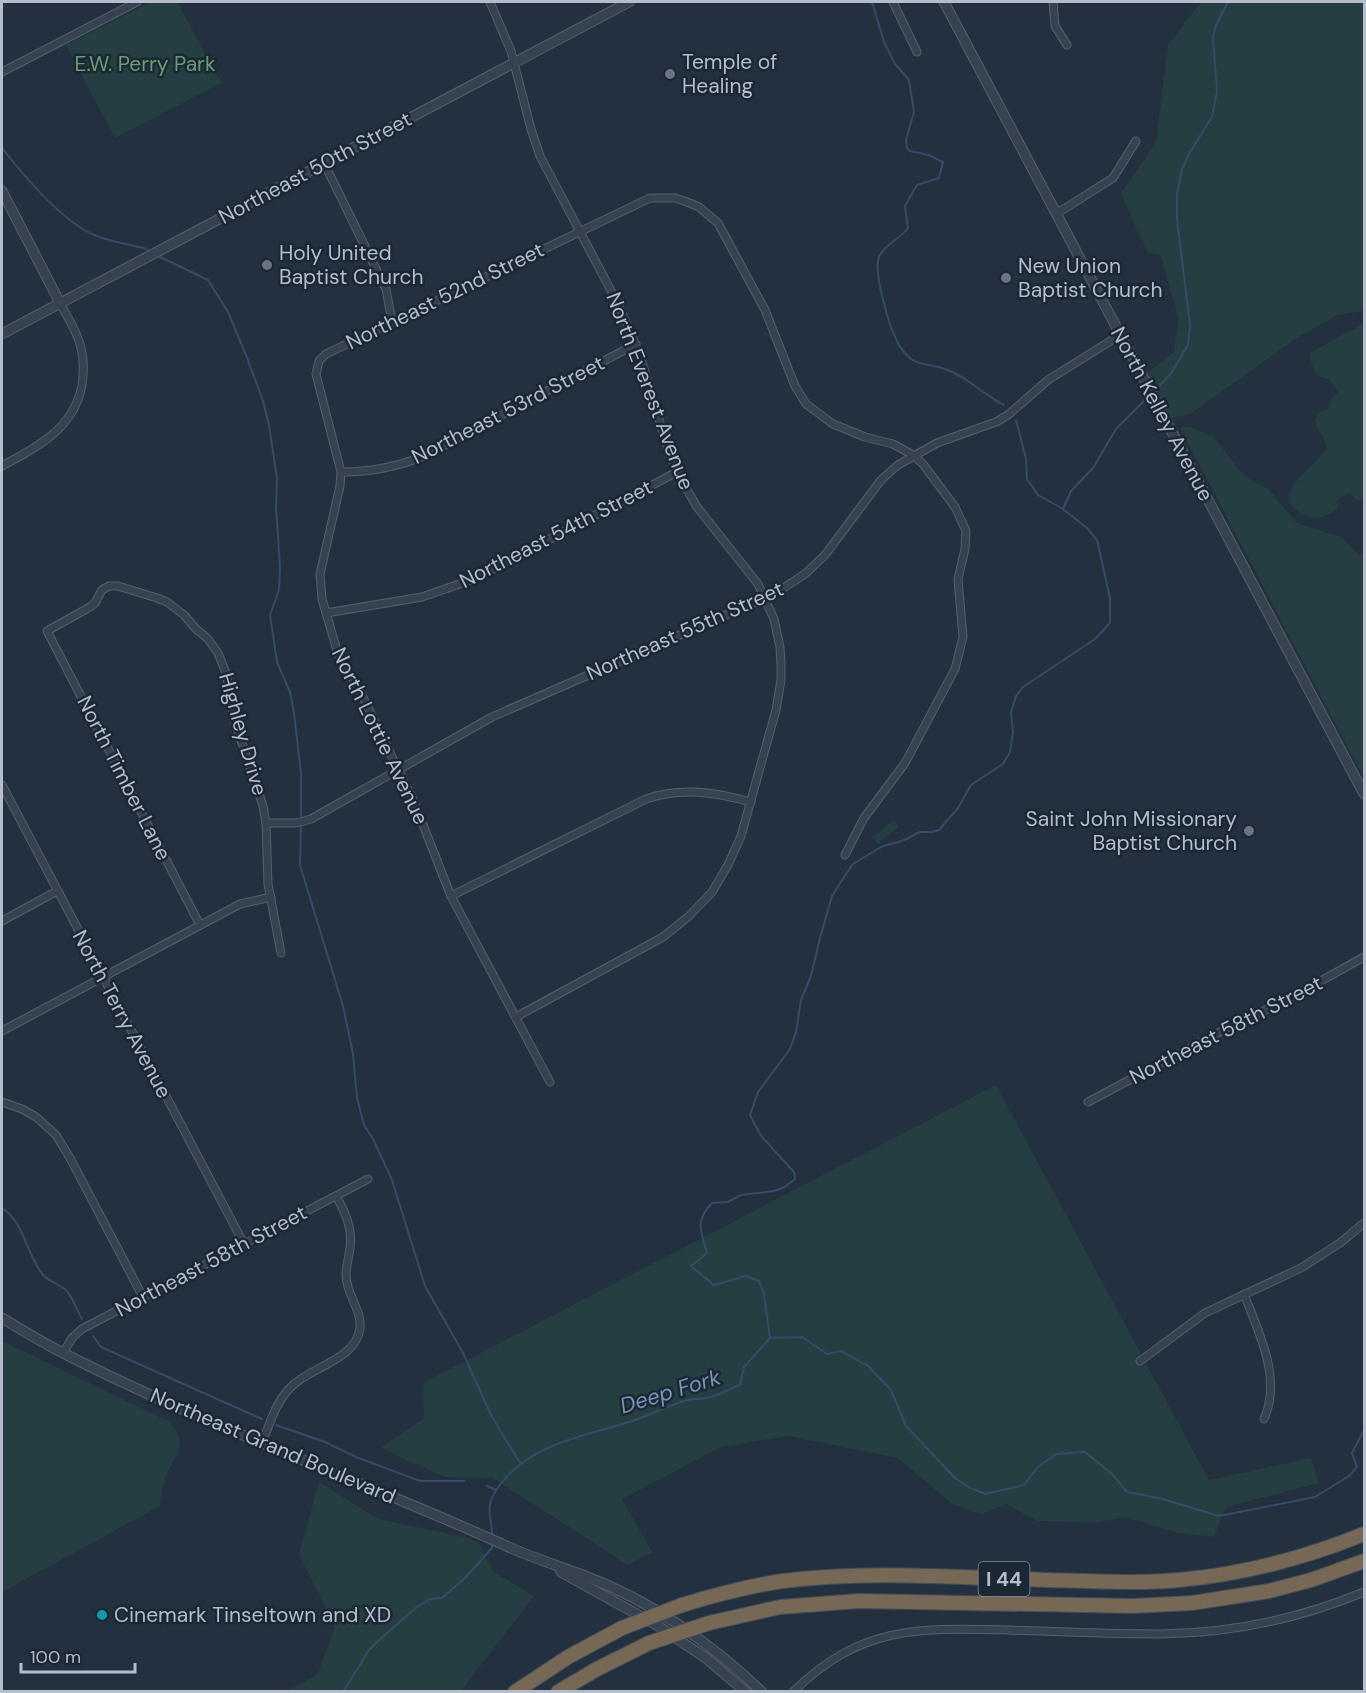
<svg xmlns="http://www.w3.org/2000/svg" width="1366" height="1693" font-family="'DM Sans',sans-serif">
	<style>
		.green { fill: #253e41 }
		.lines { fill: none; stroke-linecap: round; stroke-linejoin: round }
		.stream { stroke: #364b68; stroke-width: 2 }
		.minor-casing { stroke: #55606e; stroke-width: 9 }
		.tertiary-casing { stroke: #55606e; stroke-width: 11 }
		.motorway-casing { stroke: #424d5b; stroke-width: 16 }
		.minor { stroke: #374250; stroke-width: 7 }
		.tertiary { stroke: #374250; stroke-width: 9 }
		.motorway { stroke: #766854; stroke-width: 14 }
		.motorway-bridge-casing { stroke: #424d5b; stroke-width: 16; stroke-linecap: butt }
		.motorway-bridge { stroke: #766854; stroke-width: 14 }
		.worship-dot { fill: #6b7280; stroke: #1c2735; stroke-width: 2 }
		.culture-dot { fill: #0f9aa8; stroke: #1c2735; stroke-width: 2 }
		.labels { text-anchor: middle; stroke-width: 5; stroke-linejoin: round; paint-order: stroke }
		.shield { fill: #1c2735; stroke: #86909e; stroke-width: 1.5 }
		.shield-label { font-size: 20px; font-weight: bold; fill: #b4bdcb }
		.poi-label { font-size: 21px; fill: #b4bdcb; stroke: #1c2735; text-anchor: start }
		.park-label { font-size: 21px; fill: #699d75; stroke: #1c2735 }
		.street-label { font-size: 21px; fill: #b4bdcb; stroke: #1c2735 }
		.water-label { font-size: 22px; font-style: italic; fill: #7a93b4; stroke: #1c2735 }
	</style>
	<rect width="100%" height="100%" fill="#233040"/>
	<g class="green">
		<polygon points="151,2 177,2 221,83 115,138 66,45"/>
		<polygon points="1201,2 1364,2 1364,311 1337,315 1297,338 1190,414 1171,418 1146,374 1174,352 1178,318 1161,255 1147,252 1121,193 1156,143 1168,45"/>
		<path d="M1364,323V501L1357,500L1350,493L1337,500L1338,507C1324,525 1292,519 1288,495L1294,484L1327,449C1325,430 1301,421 1328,408L1330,401L1338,392L1330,380L1316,375L1310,359V353Z"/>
		<polygon points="1189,427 1213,436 1244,476 1268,489 1297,523 1341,537 1359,555 1364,552 1364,778 1180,428"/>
		<polygon points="894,820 899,827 878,844 872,837"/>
		<polygon points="996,1085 1209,1480 1311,1458 1319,1483 1226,1507 1214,1537 1178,1533 1126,1517 1092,1523 1037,1521 1007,1504 981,1514 952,1504 898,1458 789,1436 721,1447 622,1499 652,1552 628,1565 493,1478 444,1477 381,1448 424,1418 423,1383"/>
		<path d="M2,1341L170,1422C190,1444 174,1457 165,1478C162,1487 162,1497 160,1506L2,1592Z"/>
		<polygon points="319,1482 378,1519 469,1538 479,1543 494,1572 534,1596 461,1691 286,1691 317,1675 335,1627 299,1554"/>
	</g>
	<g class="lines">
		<g class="stream">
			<path d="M872,2L884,42L895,64L909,80L910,86L914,112L906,140L907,148L910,151L929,155L943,162L939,178L917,185L905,206L908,228C900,239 885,244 879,257C873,271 889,326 897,341C899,347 906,355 911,359C919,365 933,365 942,368C966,375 982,394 1004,405"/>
			<path d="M2,148C24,176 62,221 94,235C110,242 128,244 144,248L151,252"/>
			<polyline points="156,255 208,280 228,312 246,355 263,401 269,425 277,479 276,507 280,566 279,590 270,615 277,662 290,692 294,713 301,774 301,819"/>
			<polyline points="1154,392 1171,373 1188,345 1190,325 1177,219 1177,194 1182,169 1190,152 1212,117 1217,92 1213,37 1216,25 1228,2"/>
			<polyline points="1063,509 1071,491 1093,468 1116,429 1149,396"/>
			<polyline points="301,824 300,865 343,1006 353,1054 357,1098 364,1125 373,1139 392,1180 425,1286 463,1353 492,1417 520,1463"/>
			<path d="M2,1208C25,1223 26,1254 43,1275C49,1282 60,1284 66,1290C73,1297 77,1311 82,1319"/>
			<polyline points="93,1336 101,1347 262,1419"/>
			<path d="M770,1338L764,1294L759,1281L746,1276L714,1285L691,1266L707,1253C701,1231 694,1222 712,1203L728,1202L741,1195L774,1191L785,1187L795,1179L794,1172L761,1136L750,1115L758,1092L790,1049L796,1032L801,1000L811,976L820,938L832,896L844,877L853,864L883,846L902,841L920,832H932L939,830L958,808L971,785L1003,764L1010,752L1013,732L1011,712L1016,696L1023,687L1095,639L1110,623V598L1097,540L1087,528L1063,509L1038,495L1027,479L1026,459L1016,420"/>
			<polyline points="770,1338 802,1337 827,1354 841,1351 868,1366 891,1390 906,1426 955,1478 970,1488 986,1494 1024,1485 1038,1467 1056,1454 1085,1452 1112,1474 1127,1492 1159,1498 1219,1516 1315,1497 1349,1476 1357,1467 1352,1453 1364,1430"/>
			<polyline points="276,1425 325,1442 356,1457 420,1481 465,1481"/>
			<polyline points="487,1486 496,1490"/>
			<path d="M492,1537C493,1519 483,1509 497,1489C528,1443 583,1437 632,1421C649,1415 666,1407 683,1401C692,1399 702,1399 710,1397C721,1394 730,1389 740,1385L744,1367L770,1338"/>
			<polyline points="343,1692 369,1650 379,1640 417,1607 430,1599 442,1598 465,1578 492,1548 492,1543"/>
		</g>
		<defs>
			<g id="minor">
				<polyline points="490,2 511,51 531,129 540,156 616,300 631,333 642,362 669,453 677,472 697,507 758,584 774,619 780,647 781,664 781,680 776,710 741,836 728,865 712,892 689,916 663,937 516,1017"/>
				<polyline points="893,2 917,52"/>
				<polyline points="1053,2 1055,26 1067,45"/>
				<polyline points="2,72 137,2"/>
				<polyline points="324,163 386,289 392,322"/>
				<polyline points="1056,214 1113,178 1136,141"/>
				<path d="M2,466C37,447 74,429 82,385C84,371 84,358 80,344C76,330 67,316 60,303"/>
				<path d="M341,472C370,472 397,467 424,456L636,344"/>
				<polyline points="326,613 422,597 474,579 677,472"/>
				<polyline points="2,785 244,1244"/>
				<polyline points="266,823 296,823 311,819 492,717 776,593 805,574 825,555 881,480 898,465 937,443 996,422 1008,415 1048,380 1120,335"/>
				<path d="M451,896L646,799C682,787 714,792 751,802"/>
				<polyline points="2,921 57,891"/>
				<polyline points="200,925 47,631 90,607 95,603 102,590 109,586 118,586 157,598 167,602 184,615 196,629 208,639 218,653 226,673 234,719 263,806 266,823 268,884 281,953"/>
				<polyline points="2,1031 240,904 271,897"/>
				<polyline points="550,1082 451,896 414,802 360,691 338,654 322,599 320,574 340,486 341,472 316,374 319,361 326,354 650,198 675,198 687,202 699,207 718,223 765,310 795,386 806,404 833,424 865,437 893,444 913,455 923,464 955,507 966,531 965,549 958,579 963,637 955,669 905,763 864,818 845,855"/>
				<polyline points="2,1102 22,1109 36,1117 56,1135 70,1158 143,1297"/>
				<polyline points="1088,1102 1235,1024 1283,1002 1364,957"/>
				<path d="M1244,1294C1259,1333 1282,1378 1264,1419"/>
				<polyline points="63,1353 72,1338 82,1329 368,1179"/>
				<polyline points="1140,1361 1205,1313 1301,1268 1340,1243 1364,1223"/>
				<path d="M262,1443C270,1423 276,1401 292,1386C312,1366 356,1360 360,1328C362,1310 346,1294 346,1275C346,1266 349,1257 350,1248C353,1228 345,1212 336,1196"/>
				<path d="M793,1692C861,1625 919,1628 1007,1630C1059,1632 1110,1634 1162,1634C1232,1633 1299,1619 1364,1592"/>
			</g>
			<g id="tertiary">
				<polyline points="944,2 1364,794"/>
				<polyline points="2,191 60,303"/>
				<polyline points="2,334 629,2"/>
				<path d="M2,1318C22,1330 43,1343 65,1354C210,1428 365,1481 513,1549C537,1559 561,1567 585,1576C650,1600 712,1644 762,1692"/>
				<polyline points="561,1572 660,1627 707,1659 746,1692"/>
			</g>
			<g id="motorway">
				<path d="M682,1605C715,1595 749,1586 783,1581C870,1570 960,1578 1047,1580C1091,1581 1136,1584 1179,1580C1244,1574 1305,1558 1364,1534"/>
				<polyline points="709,1623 780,1607 859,1601 1133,1606 1192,1603 1269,1591 1311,1580 1364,1561"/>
				<polyline points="515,1692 568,1657 622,1628"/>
				<polyline points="558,1692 597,1669 649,1643"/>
			</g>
		</defs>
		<use href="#minor" class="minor-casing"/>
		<use href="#tertiary" class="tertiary-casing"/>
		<use href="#motorway" class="motorway-casing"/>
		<use href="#minor" class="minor"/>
		<use href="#tertiary" class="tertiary"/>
		<use href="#motorway" class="motorway"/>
		<defs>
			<g id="motorway-bridge">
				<polyline points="622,1628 682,1605"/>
				<polyline points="649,1643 709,1623"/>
			</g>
		</defs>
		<use href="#motorway-bridge" class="motorway-bridge-casing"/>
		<use href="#motorway-bridge" class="motorway-bridge"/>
	</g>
	<g class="worship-dot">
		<circle cx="670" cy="74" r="6"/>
		<circle cx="267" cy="265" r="6"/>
		<circle cx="1006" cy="278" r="6"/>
		<circle cx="1249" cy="831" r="6"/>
	</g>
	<circle class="culture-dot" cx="102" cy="1615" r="6"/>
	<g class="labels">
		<rect class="shield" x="978.5" y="1562" width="51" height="34" rx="4.5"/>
		<g class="shield-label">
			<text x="1004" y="1586">I 44</text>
		</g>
		<g class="poi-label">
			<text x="682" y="69">Temple of<tspan x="682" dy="24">Healing</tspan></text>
			<text x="279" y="260">Holy United<tspan x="279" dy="24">Baptist Church</tspan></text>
			<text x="1018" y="273">New Union<tspan x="1018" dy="24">Baptist Church</tspan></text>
			<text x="1237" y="826" text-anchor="end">Saint John Missionary<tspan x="1237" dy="24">Baptist Church</tspan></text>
			<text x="114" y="1622">Cinemark Tinseltown and XD</text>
		</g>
		<g class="park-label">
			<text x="145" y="71">E.W. Perry Park</text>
		</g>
		<g class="street-label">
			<text transform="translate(315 168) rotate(-28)" y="7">Northeast 50th Street</text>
			<text transform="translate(445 296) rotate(-26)" y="7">Northeast 52nd Street</text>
			<text transform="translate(650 391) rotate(69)" y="7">North Everest Avenue</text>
			<text transform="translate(508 410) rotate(-27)" y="7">Northeast 53rd Street</text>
			<text transform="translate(1162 414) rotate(62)" y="7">North Kelley Avenue</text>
			<text transform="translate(556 534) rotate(-27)" y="7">Northeast 54th Street</text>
			<text transform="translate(685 631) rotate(-24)" y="7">Northeast 55th Street</text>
			<text transform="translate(243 734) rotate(74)" y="7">Highley Drive</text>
			<text transform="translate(380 736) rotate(64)" y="7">North Lottie Avenue</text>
			<text transform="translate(124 778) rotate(63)" y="7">North Timber Lane</text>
			<text transform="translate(122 1014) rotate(62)" y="7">North Terry Avenue</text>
			<text transform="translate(1226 1030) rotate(-27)" y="7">Northeast 58th Street</text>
			<text transform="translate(211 1261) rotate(-28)" y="7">Northeast 58th Street</text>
			<text transform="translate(273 1446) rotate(23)" y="7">Northeast Grand Boulevard</text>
		</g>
		<g class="water-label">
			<text transform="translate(670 1391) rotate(-17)" y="8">Deep Fork</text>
		</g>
	</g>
	<rect width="1366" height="1693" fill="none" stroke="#b4bdcb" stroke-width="6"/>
	<path d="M21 1663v9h114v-9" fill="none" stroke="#b4bdcb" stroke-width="3"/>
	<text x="30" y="1663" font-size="18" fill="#b4bdcb" stroke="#1c2735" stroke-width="4.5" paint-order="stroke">100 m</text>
</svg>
